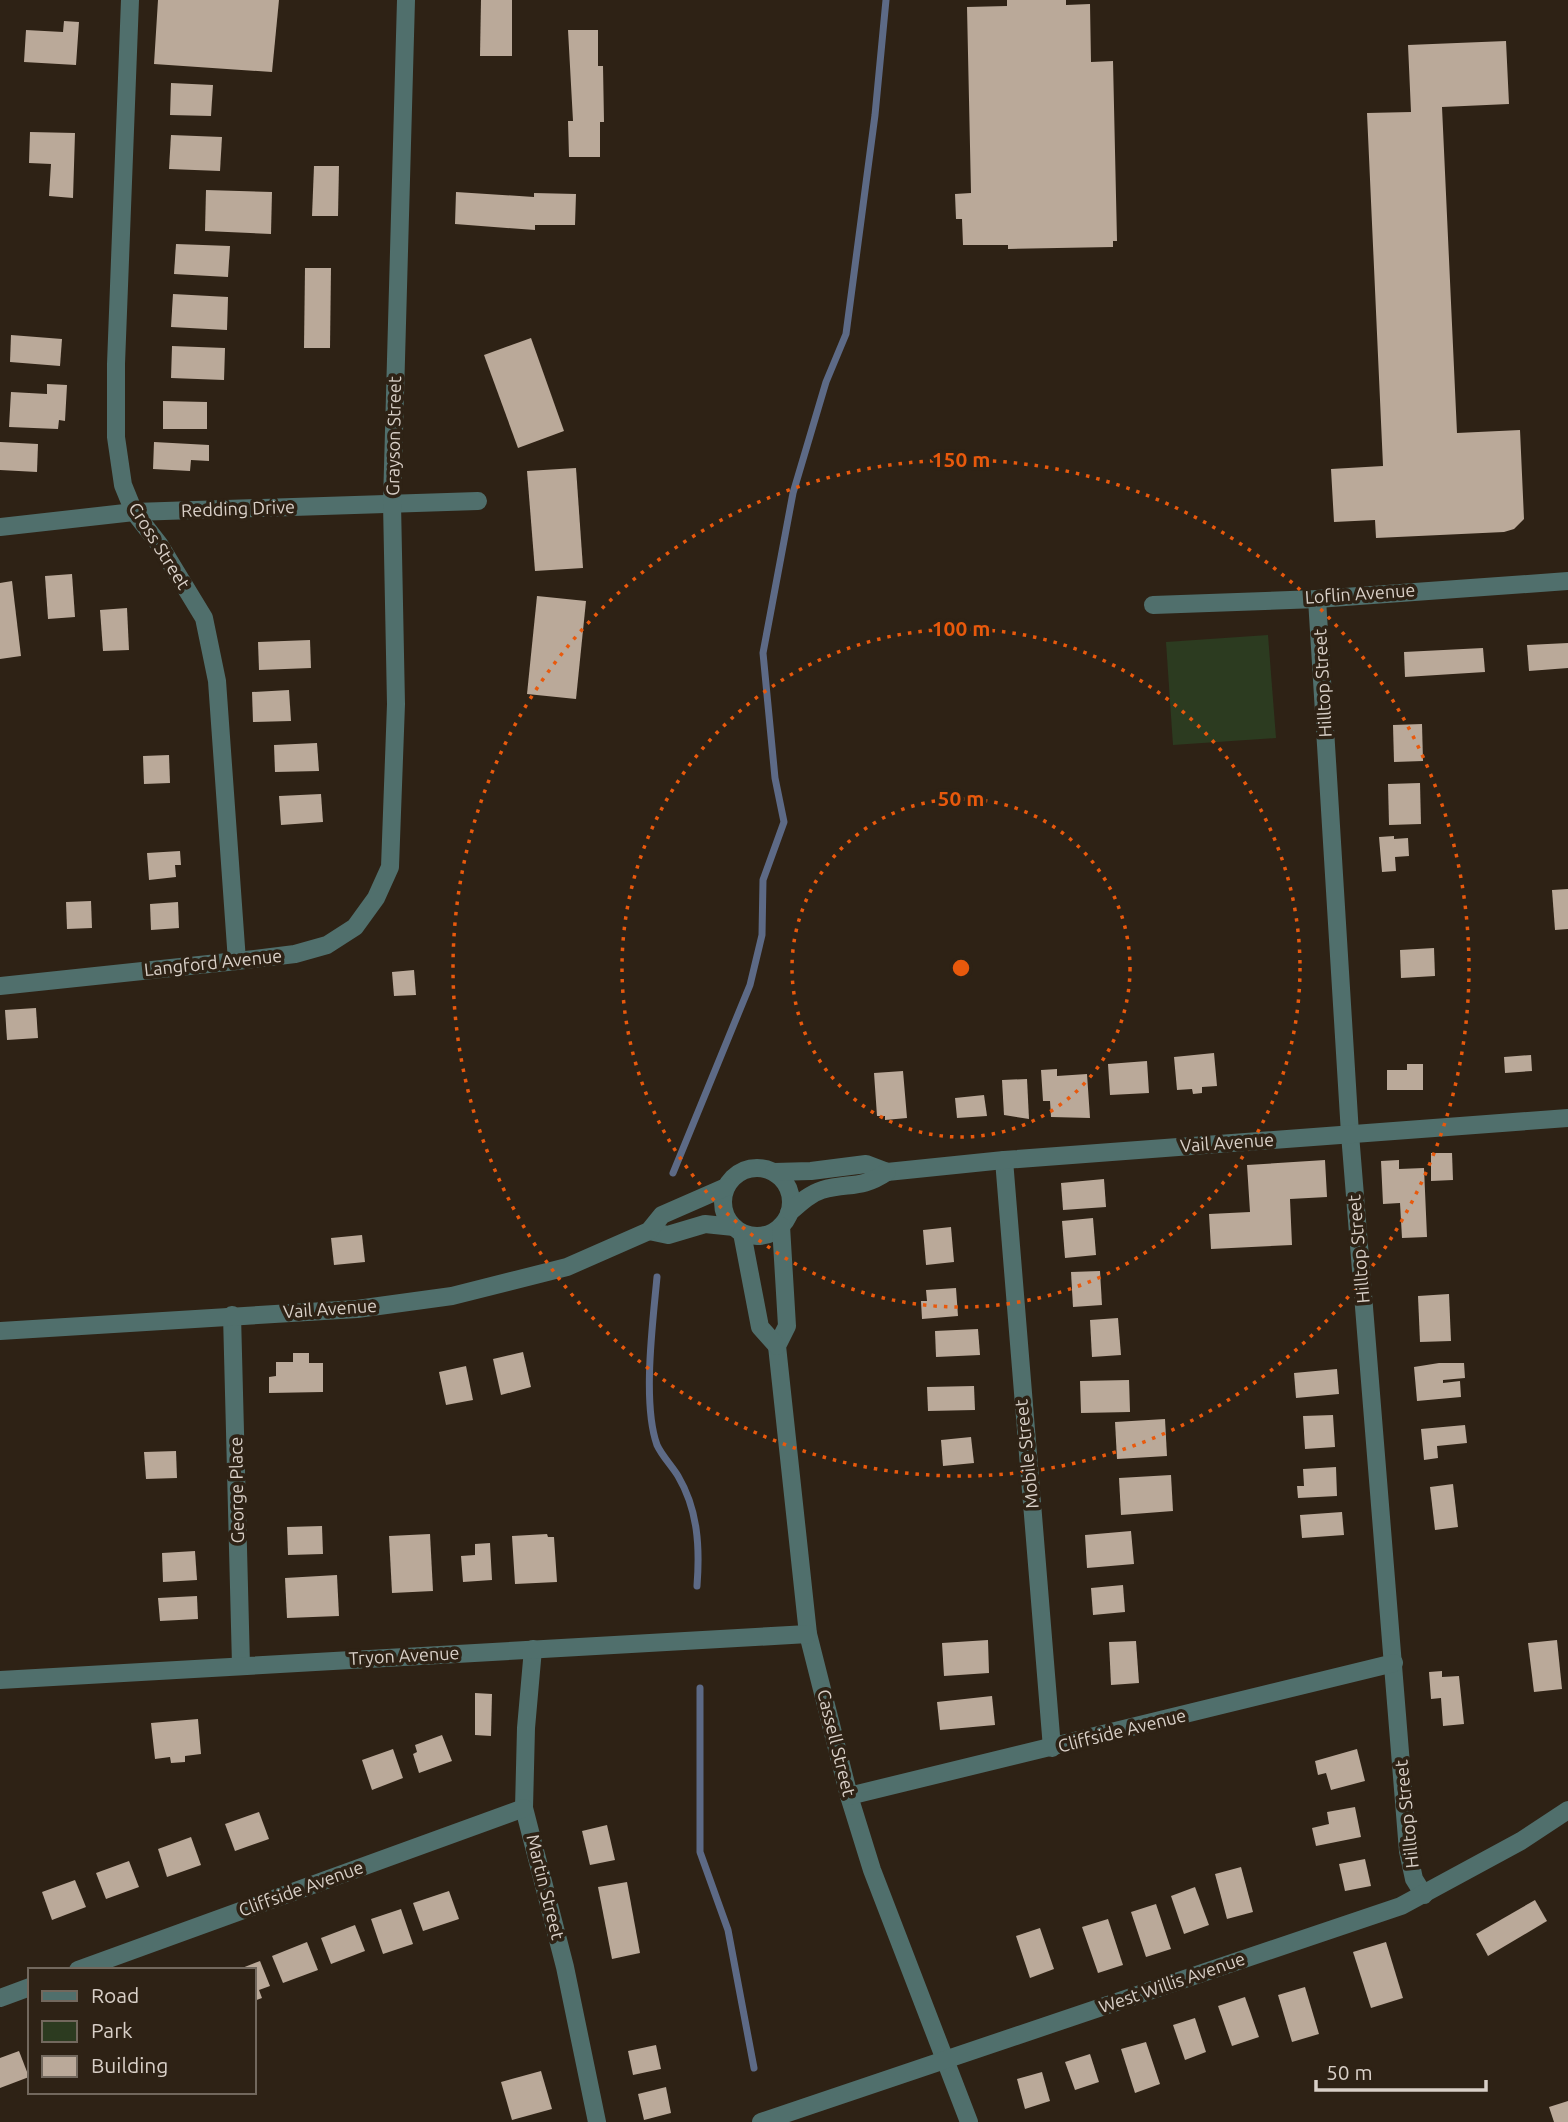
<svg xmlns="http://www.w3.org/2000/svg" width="1568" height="2122" font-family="Ubuntu,sans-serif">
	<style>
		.green { fill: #2c3b20 }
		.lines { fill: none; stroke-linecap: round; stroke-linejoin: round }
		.stream { stroke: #5d6a86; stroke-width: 7 }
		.building { fill: #baa999 }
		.minor { stroke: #506f6c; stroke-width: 18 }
		.ring { fill: none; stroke: #e8590c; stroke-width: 3.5; stroke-dasharray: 3.5 7 }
		.labels { text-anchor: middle; stroke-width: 7; stroke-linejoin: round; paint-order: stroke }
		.street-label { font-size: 18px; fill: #d9d0c8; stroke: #2e2215 }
		.centre { fill: #e8590c; stroke: #2e2215; stroke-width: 3.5 }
		.ring-label { font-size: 21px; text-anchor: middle; font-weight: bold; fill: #e8590c; stroke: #2e2215; stroke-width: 7; stroke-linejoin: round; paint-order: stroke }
	</style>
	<rect width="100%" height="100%" fill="#2e2215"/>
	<polygon class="green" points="1268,635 1276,738 1173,745 1166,642"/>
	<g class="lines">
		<g class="stream">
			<polyline points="673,1173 750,985 762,935 763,880 784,822 775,778 763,653 793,493 826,382 846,334 875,115 886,0"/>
			<path d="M657,1277C653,1321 642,1403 657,1445C662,1456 672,1466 678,1476C698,1510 700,1547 697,1586"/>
			<polyline points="700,1688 700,1852 728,1930 754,2068"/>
		</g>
	</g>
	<g class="building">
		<polygon points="158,0 279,0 272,72 154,64"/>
		<polygon points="481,0 512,0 512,56 480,56"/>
		<polygon points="1007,0 1066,0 1066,5 1090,4 1091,62 1113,61 1117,241 1113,241 1113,247 1008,249 1008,245 963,245 962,219 956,219 955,194 971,193 967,7 1007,6"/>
		<polygon points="64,21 79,22 76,65 24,62 26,30 63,32"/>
		<polygon points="568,30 598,30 598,66 603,66 604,122 600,122 600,157 569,157 568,121 573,121"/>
		<polygon points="1506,41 1509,104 1442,107 1457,433 1520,430 1524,519 1514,529 1504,532 1376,538 1375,520 1334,522 1331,469 1383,466 1367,113 1411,112 1408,45"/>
		<polygon points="171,83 213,85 211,116 170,115"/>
		<polygon points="30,132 75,133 73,198 49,196 51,164 29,163"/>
		<polygon points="171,135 222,137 220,171 169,169"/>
		<polygon points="314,166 339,166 338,216 312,216"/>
		<polygon points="206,190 272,192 271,234 205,231"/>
		<polygon points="456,192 534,197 534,193 576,194 575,225 535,225 535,230 455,224"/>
		<polygon points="176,244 230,246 228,277 174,274"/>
		<polygon points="305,268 331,268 330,348 304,348"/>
		<polygon points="173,294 228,297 227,330 171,327"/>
		<polygon points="11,335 62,339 60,366 10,362"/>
		<polygon points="531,338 564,431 518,448 484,355"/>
		<polygon points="172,346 225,348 224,380 171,378"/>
		<polygon points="47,384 67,385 65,421 59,420 58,429 9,427 11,392 47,394"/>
		<polygon points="163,401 207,402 207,429 163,429"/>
		<polygon points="0,442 38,444 37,472 0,470"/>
		<polygon points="154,442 209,445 209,461 191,460 190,471 153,469"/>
		<polygon points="576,468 583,568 535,571 527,471"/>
		<polygon points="72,574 75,617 48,619 45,576"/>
		<polygon points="12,581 21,656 0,659 0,583"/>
		<polygon points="537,596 586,601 576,699 527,694"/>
		<polygon points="127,608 129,650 103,651 100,610"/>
		<polygon points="310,640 311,668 259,670 258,642"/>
		<polygon points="1568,643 1568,668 1529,671 1527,645"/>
		<polygon points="1483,648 1485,672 1405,677 1404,652"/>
		<polygon points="289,690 291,721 253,722 252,692"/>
		<polygon points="1422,724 1423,761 1394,762 1393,725"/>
		<polygon points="317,743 319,771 275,772 274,745"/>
		<polygon points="169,755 170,783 144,784 143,756"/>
		<polygon points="1420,783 1421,824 1389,825 1388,784"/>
		<polygon points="321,794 323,822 281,825 279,796"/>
		<polygon points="1394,836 1394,839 1408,838 1409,856 1395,857 1396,871 1382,872 1379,837"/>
		<polygon points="180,851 181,865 175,865 176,877 149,880 147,853"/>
		<polygon points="1568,889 1568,929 1555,930 1552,890"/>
		<polygon points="91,901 92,928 67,929 66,902"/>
		<polygon points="178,902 179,928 151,930 150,904"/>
		<polygon points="1434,948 1435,976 1401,978 1400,950"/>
		<polygon points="414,970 416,995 394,996 392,972"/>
		<polygon points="36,1008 38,1038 7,1040 5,1010"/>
		<polygon points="1214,1053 1217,1086 1202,1087 1202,1093 1193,1094 1192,1089 1177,1090 1174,1057"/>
		<polygon points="1531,1055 1532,1071 1505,1073 1504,1057"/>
		<polygon points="1147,1061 1149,1093 1110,1095 1108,1064"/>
		<polygon points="1407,1064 1423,1064 1423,1090 1387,1090 1387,1070 1407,1070"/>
		<polygon points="1057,1069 1057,1076 1087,1074 1090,1118 1051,1117 1050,1101 1043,1101 1041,1070"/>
		<polygon points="903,1071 907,1118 885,1120 885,1116 877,1116 874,1073"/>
		<polygon points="1027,1079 1029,1119 1004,1115 1002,1080"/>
		<polygon points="984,1095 987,1116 957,1118 955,1098"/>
		<polygon points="1431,1153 1452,1153 1453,1180 1431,1181"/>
		<polygon points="1325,1160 1327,1197 1290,1199 1292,1245 1211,1249 1209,1214 1250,1212 1247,1165"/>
		<polygon points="1399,1160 1399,1169 1424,1168 1427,1237 1402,1238 1400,1203 1383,1204 1381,1161"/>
		<polygon points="1104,1179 1106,1207 1063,1210 1061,1183"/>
		<polygon points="1093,1218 1096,1255 1065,1258 1062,1221"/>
		<polygon points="951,1227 954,1262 926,1265 923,1230"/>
		<polygon points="362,1235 365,1262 334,1265 331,1238"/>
		<polygon points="1100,1271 1102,1305 1073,1307 1071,1272"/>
		<polygon points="956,1288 958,1316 922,1319 921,1301 927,1301 926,1290"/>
		<polygon points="1449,1294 1451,1341 1420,1342 1418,1296"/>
		<polygon points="1118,1318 1121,1355 1092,1357 1090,1320"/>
		<polygon points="978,1329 980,1355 936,1357 935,1331"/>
		<polygon points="523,1352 531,1387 501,1395 493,1359"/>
		<polygon points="293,1353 309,1353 309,1363 323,1363 323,1392 269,1393 269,1377 276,1376 276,1362 293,1362"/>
		<polygon points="1439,1363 1464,1363 1465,1378 1443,1380 1443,1383 1460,1381 1461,1397 1417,1401 1414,1367"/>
		<polygon points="466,1366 473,1400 446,1405 439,1372"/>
		<polygon points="1337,1369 1339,1394 1296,1398 1294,1373"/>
		<polygon points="1129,1380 1130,1412 1081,1413 1080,1381"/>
		<polygon points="974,1386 975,1410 928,1411 927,1387"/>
		<polygon points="1333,1415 1335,1447 1305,1449 1303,1416"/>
		<polygon points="1165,1419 1167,1456 1117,1459 1115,1422"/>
		<polygon points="1465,1425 1467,1443 1437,1446 1438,1458 1424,1460 1421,1429"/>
		<polygon points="971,1437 974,1463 943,1466 941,1440"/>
		<polygon points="176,1451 177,1478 146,1479 144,1452"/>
		<polygon points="1336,1467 1337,1496 1298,1498 1297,1486 1304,1486 1303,1469"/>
		<polygon points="1171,1475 1173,1511 1121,1515 1119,1478"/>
		<polygon points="1453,1484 1458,1527 1435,1530 1430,1487"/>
		<polygon points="1342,1512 1344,1535 1302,1538 1300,1515"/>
		<polygon points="322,1526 323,1554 288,1555 287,1527"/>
		<polygon points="1131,1531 1134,1564 1087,1568 1085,1535"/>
		<polygon points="430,1534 433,1591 392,1593 389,1536"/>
		<polygon points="547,1534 548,1537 554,1537 557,1582 515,1584 512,1536"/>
		<polygon points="490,1543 492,1580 463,1582 461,1556 475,1555 475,1544"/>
		<polygon points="195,1551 197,1580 163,1582 162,1553"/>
		<polygon points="337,1575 339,1616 287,1618 285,1578"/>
		<polygon points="1123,1585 1125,1612 1093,1615 1091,1588"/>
		<polygon points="197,1596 198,1619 160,1621 158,1598"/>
		<polygon points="988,1640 989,1673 944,1676 942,1643"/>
		<polygon points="1557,1640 1562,1689 1534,1692 1528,1643"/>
		<polygon points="1136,1641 1139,1683 1111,1685 1109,1642"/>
		<polygon points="1442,1671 1442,1677 1459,1676 1464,1724 1443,1726 1441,1698 1431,1699 1429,1672"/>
		<polygon points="475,1693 492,1694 491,1736 475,1735"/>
		<polygon points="992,1696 995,1725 940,1730 937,1702"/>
		<polygon points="198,1719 201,1754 185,1756 185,1762 171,1763 170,1757 155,1759 151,1723"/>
		<polygon points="442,1735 452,1761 419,1773 413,1754 417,1752 415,1745"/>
		<polygon points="393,1749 403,1778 372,1790 362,1760"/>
		<polygon points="1357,1749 1365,1781 1331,1790 1326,1773 1318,1775 1315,1761"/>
		<polygon points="1355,1807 1361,1837 1316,1846 1312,1828 1329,1824 1327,1812"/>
		<polygon points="259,1812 269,1839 235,1851 225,1824"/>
		<polygon points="607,1825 615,1860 590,1865 582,1831"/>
		<polygon points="191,1837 201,1865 167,1877 158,1849"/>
		<polygon points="1365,1859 1371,1886 1345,1891 1339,1864"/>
		<polygon points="129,1861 139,1887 106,1899 96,1873"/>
		<polygon points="1241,1867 1253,1912 1227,1919 1215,1874"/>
		<polygon points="75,1880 86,1907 52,1920 42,1892"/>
		<polygon points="627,1882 640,1953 612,1959 598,1887"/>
		<polygon points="1195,1887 1209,1925 1184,1934 1171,1896"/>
		<polygon points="449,1891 459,1919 423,1931 413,1903"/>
		<polygon points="1535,1900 1547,1921 1488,1956 1476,1934"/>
		<polygon points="1156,1904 1171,1949 1146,1957 1131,1912"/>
		<polygon points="401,1909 413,1944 383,1954 371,1919"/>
		<polygon points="1108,1919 1123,1965 1098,1973 1082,1927"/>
		<polygon points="355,1925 365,1951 331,1964 321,1938"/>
		<polygon points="1040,1928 1054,1969 1030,1978 1016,1936"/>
		<polygon points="307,1942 318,1970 283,1983 272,1956"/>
		<polygon points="1386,1942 1403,1998 1371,2008 1353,1952"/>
		<polygon points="260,1961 270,1986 259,1990 262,1998 254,2001 254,1970 237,1970"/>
		<polygon points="1305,1987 1319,2034 1292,2042 1278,1995"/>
		<polygon points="1245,1997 1259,2037 1232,2046 1218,2006"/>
		<polygon points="1195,2018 1206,2052 1185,2060 1173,2025"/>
		<polygon points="1146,2042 1160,2084 1135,2093 1121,2049"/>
		<polygon points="656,2045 661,2069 633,2075 628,2051"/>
		<polygon points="19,2051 29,2077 0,2088 0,2058"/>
		<polygon points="1090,2054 1099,2082 1075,2090 1065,2062"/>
		<polygon points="541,2071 552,2109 512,2120 501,2082"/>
		<polygon points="1042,2072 1050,2101 1025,2109 1017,2079"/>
		<polygon points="666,2087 671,2113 644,2120 638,2094"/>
		<polygon points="1568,2101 1568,2122 1554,2122 1549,2107"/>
	</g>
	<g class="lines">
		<g class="minor">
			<polyline points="130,0 116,364 116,437 123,485 134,512 159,544 204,618 217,681 237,961"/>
			<polyline points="0,527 134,512 478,501"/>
			<polyline points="1317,599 1350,1134 1408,1851 1414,1879 1424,1895"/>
			<polyline points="1153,605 1317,599 1568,581"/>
			<polyline points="0,986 237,961 295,954 327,945 355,927 376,898 390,867 396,704 392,503 406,0"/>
			<polyline points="1004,1160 1052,1748"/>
			<circle cx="757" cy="1202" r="34"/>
			<polyline points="774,1172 811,1171 866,1164 887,1172 1004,1160 1568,1118"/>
			<path d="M789,1213C799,1204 809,1194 822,1190C849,1182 860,1190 887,1172"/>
			<polyline points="781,1226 787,1326 777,1346 808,1634 849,1796 872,1870 969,2122"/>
			<polyline points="649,1231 668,1235 705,1224 734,1227"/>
			<polyline points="742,1233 760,1327 777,1346"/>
			<polyline points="232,1315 241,1665"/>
			<polyline points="0,1331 357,1309 452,1296 567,1267 649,1231 662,1215 726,1187"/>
			<polyline points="533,1649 526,1728 524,1808 565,1967 597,2122"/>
			<polyline points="0,1680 808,1634"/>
			<polyline points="849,1796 1394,1663"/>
			<polyline points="78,1970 524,1808"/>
			<polyline points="0,1998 30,1987"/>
			<polyline points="761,2122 1401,1906 1521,1841 1568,1810"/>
		</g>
	</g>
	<g class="ring">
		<circle cx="961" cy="968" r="169"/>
		<circle cx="961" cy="968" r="339"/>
		<circle cx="961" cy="968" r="508"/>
	</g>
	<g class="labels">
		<g class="street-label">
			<text transform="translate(394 436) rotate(-89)" y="6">Grayson Street</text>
			<text transform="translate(238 509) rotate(-2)" y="6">Redding Drive</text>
			<text transform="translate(159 546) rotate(58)" y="6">Cross Street</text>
			<text transform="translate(1360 594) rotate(-4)" y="6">Loflin Avenue</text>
			<text transform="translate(1323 683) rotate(-93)" y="6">Hilltop Street</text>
			<text transform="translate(213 963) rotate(-6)" y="6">Langford Avenue</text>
			<text transform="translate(1227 1143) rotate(-4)" y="6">Vail Avenue</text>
			<text transform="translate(1359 1249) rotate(-95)" y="6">Hilltop Street</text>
			<text transform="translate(330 1309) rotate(-4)" y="6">Vail Avenue</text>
			<text transform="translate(1027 1454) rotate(-96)" y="6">Mobile Street</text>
			<text transform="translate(237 1490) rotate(-91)" y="6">George Place</text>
			<text transform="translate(404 1656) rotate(-3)" y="6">Tryon Avenue</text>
			<text transform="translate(1122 1731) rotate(-14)" y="6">Cliffside Avenue</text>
			<text transform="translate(836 1743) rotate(76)" y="6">Cassell Street</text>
			<text transform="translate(1407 1814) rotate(-96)" y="6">Hilltop Street</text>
			<text transform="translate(545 1887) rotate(76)" y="6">Martin Street</text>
			<text transform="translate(301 1889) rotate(-20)" y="6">Cliffside Avenue</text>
			<text transform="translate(1172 1983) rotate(-19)" y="6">West Willis Avenue</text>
		</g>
	</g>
	<circle cx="961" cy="968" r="10" class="centre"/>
	<g class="ring-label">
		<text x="961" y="467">150 m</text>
		<text x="961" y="636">100 m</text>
		<text x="961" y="806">50 m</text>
	</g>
	<rect x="28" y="1968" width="228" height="126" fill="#2e2215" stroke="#72685d" stroke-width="2"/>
	<rect x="42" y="1991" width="35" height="10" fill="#506f6c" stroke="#72685d" stroke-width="2"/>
	<text x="91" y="2003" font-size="21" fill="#d9d0c8">Road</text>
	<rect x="42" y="2021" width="35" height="21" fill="#2c3b20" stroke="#72685d" stroke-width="2"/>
	<text x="91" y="2038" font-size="21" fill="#d9d0c8">Park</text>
	<rect x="42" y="2056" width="35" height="21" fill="#baa999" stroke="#72685d" stroke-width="2"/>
	<text x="91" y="2073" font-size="21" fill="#d9d0c8">Building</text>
	<path d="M1316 2080v10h170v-10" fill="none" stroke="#d9d0c8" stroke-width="3.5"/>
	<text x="1326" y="2080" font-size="21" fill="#d9d0c8" stroke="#2e2215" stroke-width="5" paint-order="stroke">50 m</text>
</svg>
